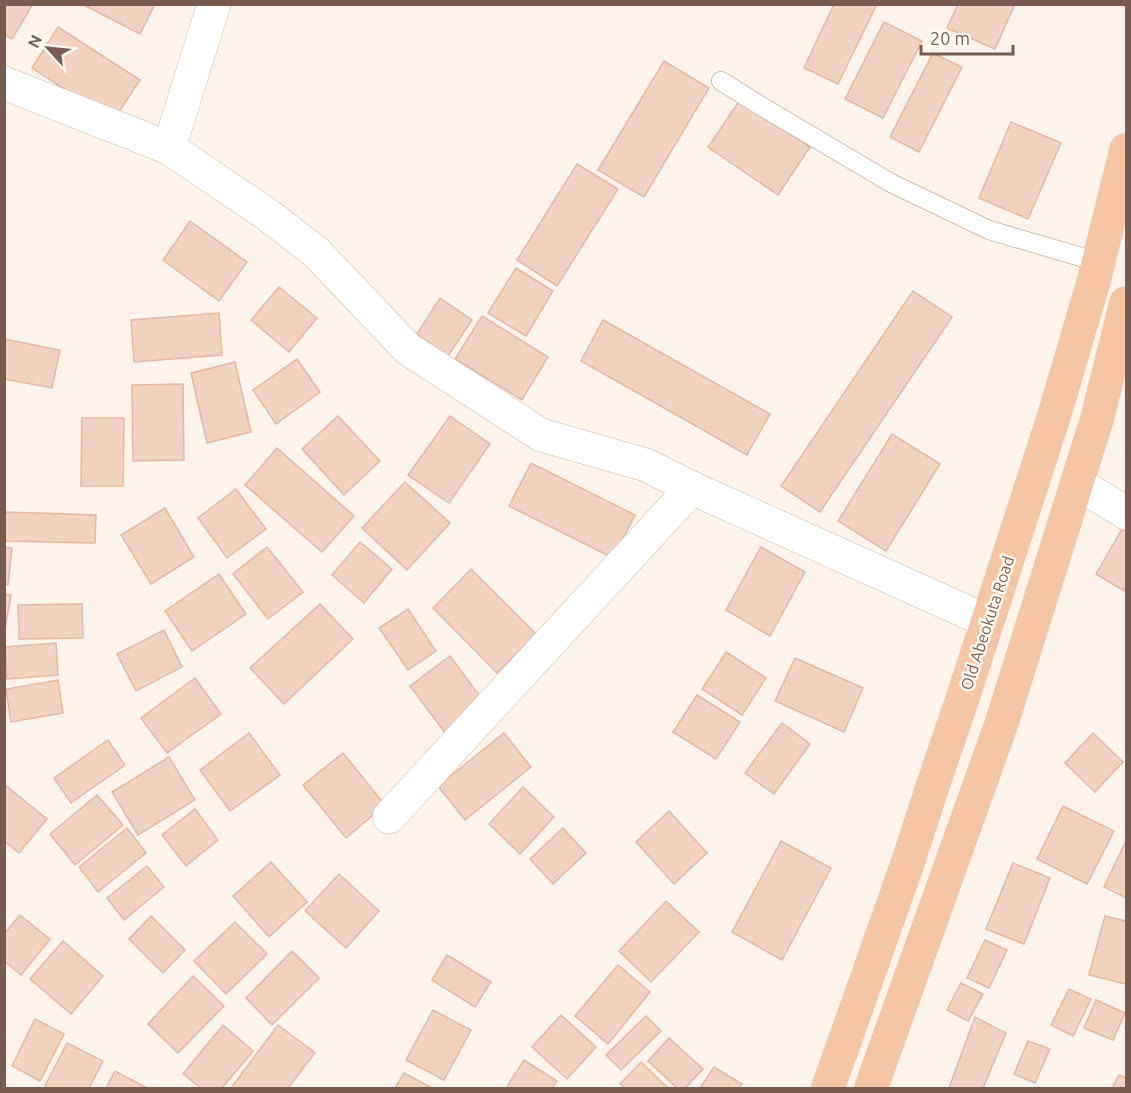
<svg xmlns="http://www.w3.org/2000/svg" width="1131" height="1093" font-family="Ubuntu,sans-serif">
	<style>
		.building { fill: #f1d3c2; stroke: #e3b9a3; stroke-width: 1.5 }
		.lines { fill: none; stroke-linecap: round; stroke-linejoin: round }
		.service-casing { stroke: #cebcaf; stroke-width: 20 }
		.minor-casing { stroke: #cebcaf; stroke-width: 34 }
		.trunk-casing { stroke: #d9d1cd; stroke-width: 34 }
		.service { stroke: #fff; stroke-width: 18 }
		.minor { stroke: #fff; stroke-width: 33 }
		.trunk { stroke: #f6c6a4; stroke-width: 33 }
		.labels { text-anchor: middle; stroke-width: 5; stroke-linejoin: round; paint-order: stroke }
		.street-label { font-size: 16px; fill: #775b4d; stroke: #fef9f1 }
	</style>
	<rect width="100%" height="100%" fill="#fcf4ea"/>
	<g class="building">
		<polygon points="4,4 33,4 12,39 4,34"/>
		<polygon points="82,4 155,4 140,34"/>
		<polygon points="834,4 877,4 838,84 804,68"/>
		<polygon points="958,4 1015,4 995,49 947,28"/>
		<polygon points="884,22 922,41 883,118 845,99"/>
		<polygon points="58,27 140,80 113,121 32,68"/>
		<polygon points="933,53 962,67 919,152 890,137"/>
		<polygon points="664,61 709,88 644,197 598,170"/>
		<polygon points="739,101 810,147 778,195 708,147"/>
		<polygon points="1011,122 1061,143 1028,219 979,198"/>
		<polygon points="577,164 618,189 557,286 517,260"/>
		<polygon points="190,221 247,262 219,301 163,260"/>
		<polygon points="516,268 553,291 526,336 488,313"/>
		<polygon points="279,287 317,318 289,352 251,320"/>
		<polygon points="913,291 952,317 820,512 781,486"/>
		<polygon points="440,298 472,320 448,356 417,334"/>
		<polygon points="219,313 222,355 134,362 131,320"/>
		<polygon points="482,316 548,357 522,400 455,359"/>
		<polygon points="603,320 770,414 747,455 581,361"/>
		<polygon points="4,339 60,350 52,388 4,379"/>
		<polygon points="297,359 320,392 276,424 253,390"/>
		<polygon points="235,362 251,432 207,443 191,373"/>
		<polygon points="183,384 184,460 133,461 132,385"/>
		<polygon points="338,416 380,461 344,495 302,449"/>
		<polygon points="450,416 490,444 449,503 408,475"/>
		<polygon points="82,418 124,418 123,486 81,486"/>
		<polygon points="892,434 940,464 886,551 838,521"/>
		<polygon points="277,448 354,516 322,552 245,485"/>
		<polygon points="531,463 635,515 613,558 509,506"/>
		<polygon points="405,482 450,523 407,570 362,528"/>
		<polygon points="236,489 266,529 227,558 198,518"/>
		<polygon points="165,508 194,557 151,584 121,535"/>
		<polygon points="5,512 96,515 95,543 4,541"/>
		<polygon points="1122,529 1126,532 1126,586 1124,591 1096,574"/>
		<polygon points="360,542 392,569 364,603 332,575"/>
		<polygon points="4,547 12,548 8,585 4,584"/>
		<polygon points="267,547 303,592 268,619 233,574"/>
		<polygon points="761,547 805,572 770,636 726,610"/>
		<polygon points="471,569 536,634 497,673 433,608"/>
		<polygon points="219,574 246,614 192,651 165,611"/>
		<polygon points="4,594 11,595 4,636"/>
		<polygon points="82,604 83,638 19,639 18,605"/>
		<polygon points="320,604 353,639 284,704 250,668"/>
		<polygon points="408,609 436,651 408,670 379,628"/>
		<polygon points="164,630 182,667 136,691 117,654"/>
		<polygon points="56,643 58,675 7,679 5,647"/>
		<polygon points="726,652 766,678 742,715 702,689"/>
		<polygon points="450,656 485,703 445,733 410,686"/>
		<polygon points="795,658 863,688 844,732 775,701"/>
		<polygon points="195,678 221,714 167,753 141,718"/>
		<polygon points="58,680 63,713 11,722 6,689"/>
		<polygon points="697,695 740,722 716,759 673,732"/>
		<polygon points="782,723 810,744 774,794 745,773"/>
		<polygon points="249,733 280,775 230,811 200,770"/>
		<polygon points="504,733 531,767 465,820 438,786"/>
		<polygon points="1093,733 1123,762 1095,792 1065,763"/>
		<polygon points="108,740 125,765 71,803 54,778"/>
		<polygon points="343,753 385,805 346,838 303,785"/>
		<polygon points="169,757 195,800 138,835 112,792"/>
		<polygon points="4,784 47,819 19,853 4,841"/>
		<polygon points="523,787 554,817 520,854 489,824"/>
		<polygon points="97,795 123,825 75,865 50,834"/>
		<polygon points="1063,806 1114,831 1087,884 1037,859"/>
		<polygon points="195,809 218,840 186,866 162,835"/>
		<polygon points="669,811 707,853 674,884 636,842"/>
		<polygon points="127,828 146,853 98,892 79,867"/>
		<polygon points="563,828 586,853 553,884 530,859"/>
		<polygon points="781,841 831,868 782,960 732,932"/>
		<polygon points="1126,841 1126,898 1104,887"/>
		<polygon points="271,862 307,902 269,937 233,896"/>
		<polygon points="1013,863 1050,878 1024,944 986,929"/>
		<polygon points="147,866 164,887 124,920 107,898"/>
		<polygon points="339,874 379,911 346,948 305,911"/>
		<polygon points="666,901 699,932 651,982 619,951"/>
		<polygon points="20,915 50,939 21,975 4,961 4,934"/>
		<polygon points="151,916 185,950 163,973 129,939"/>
		<polygon points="1105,916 1126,921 1126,984 1089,975"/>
		<polygon points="235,922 267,954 226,994 194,961"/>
		<polygon points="985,940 1007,950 989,988 967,978"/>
		<polygon points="63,941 103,976 71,1014 30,979"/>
		<polygon points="292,951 319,978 272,1025 246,998"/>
		<polygon points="447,955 491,982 475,1007 432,980"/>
		<polygon points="618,965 650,992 608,1044 575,1016"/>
		<polygon points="193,976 224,1006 178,1053 148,1024"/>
		<polygon points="961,983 983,994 968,1021 947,1010"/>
		<polygon points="1069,989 1091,999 1073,1036 1051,1025"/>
		<polygon points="1096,1000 1125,1013 1113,1040 1084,1028"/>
		<polygon points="433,1010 471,1030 444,1080 406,1060"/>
		<polygon points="561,1015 596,1047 567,1079 532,1047"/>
		<polygon points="646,1016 661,1031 621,1070 606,1055"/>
		<polygon points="975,1017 1006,1033 983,1088 949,1088"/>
		<polygon points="35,1019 64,1034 40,1081 12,1066"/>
		<polygon points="223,1025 253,1051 222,1088 201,1088 183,1074"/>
		<polygon points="278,1025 315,1053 288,1088 231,1088"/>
		<polygon points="669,1038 703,1069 685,1088 677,1088 648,1061"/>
		<polygon points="1028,1041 1050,1049 1035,1083 1014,1074"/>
		<polygon points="67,1043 103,1061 89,1088 44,1088"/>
		<polygon points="524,1060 557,1081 552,1088 506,1088"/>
		<polygon points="641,1062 668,1088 625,1088 620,1084"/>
		<polygon points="714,1067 742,1084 739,1088 700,1088"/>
		<polygon points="115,1071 147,1088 106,1088"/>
		<polygon points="404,1073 432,1088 395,1088"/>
		<polygon points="1119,1075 1126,1078 1126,1088 1112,1088"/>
	</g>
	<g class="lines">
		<defs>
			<polyline id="service" points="721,81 761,106 891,183 989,230 1098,262"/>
			<g id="minor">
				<polyline points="4,83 169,148 268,215 316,252 408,349 541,435 646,465 692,488 987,621"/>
				<polyline points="169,148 214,4"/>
				<polyline points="1077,483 1126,513"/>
				<polyline points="389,817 692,488"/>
			</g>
			<g id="trunk">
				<polyline points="828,1088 907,865 933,785 963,697 1054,416 1094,280 1126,150"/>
				<polyline points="871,1088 1001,725 1097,419 1126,303"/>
			</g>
		</defs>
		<use href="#service" class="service-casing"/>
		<use href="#minor" class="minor-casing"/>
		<use href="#trunk" class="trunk-casing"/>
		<use href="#service" class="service"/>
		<use href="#minor" class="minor"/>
		<use href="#trunk" class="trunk"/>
	</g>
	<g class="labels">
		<g class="street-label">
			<text transform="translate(987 623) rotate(-72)" y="6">Old Abeokuta Road</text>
		</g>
	</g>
	<rect width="1131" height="1093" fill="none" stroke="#775b4d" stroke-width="12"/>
	<g transform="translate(48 48) rotate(297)" stroke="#fef9f1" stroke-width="4.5" paint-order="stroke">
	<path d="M0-4.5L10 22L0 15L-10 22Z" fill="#775b4d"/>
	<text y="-9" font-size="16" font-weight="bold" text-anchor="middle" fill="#775b4d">N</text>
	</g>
	<path d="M921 45v9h92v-9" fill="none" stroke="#775b4d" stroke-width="3"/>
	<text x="930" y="45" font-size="18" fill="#775b4d" stroke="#fef9f1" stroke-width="4.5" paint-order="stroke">20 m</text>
</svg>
